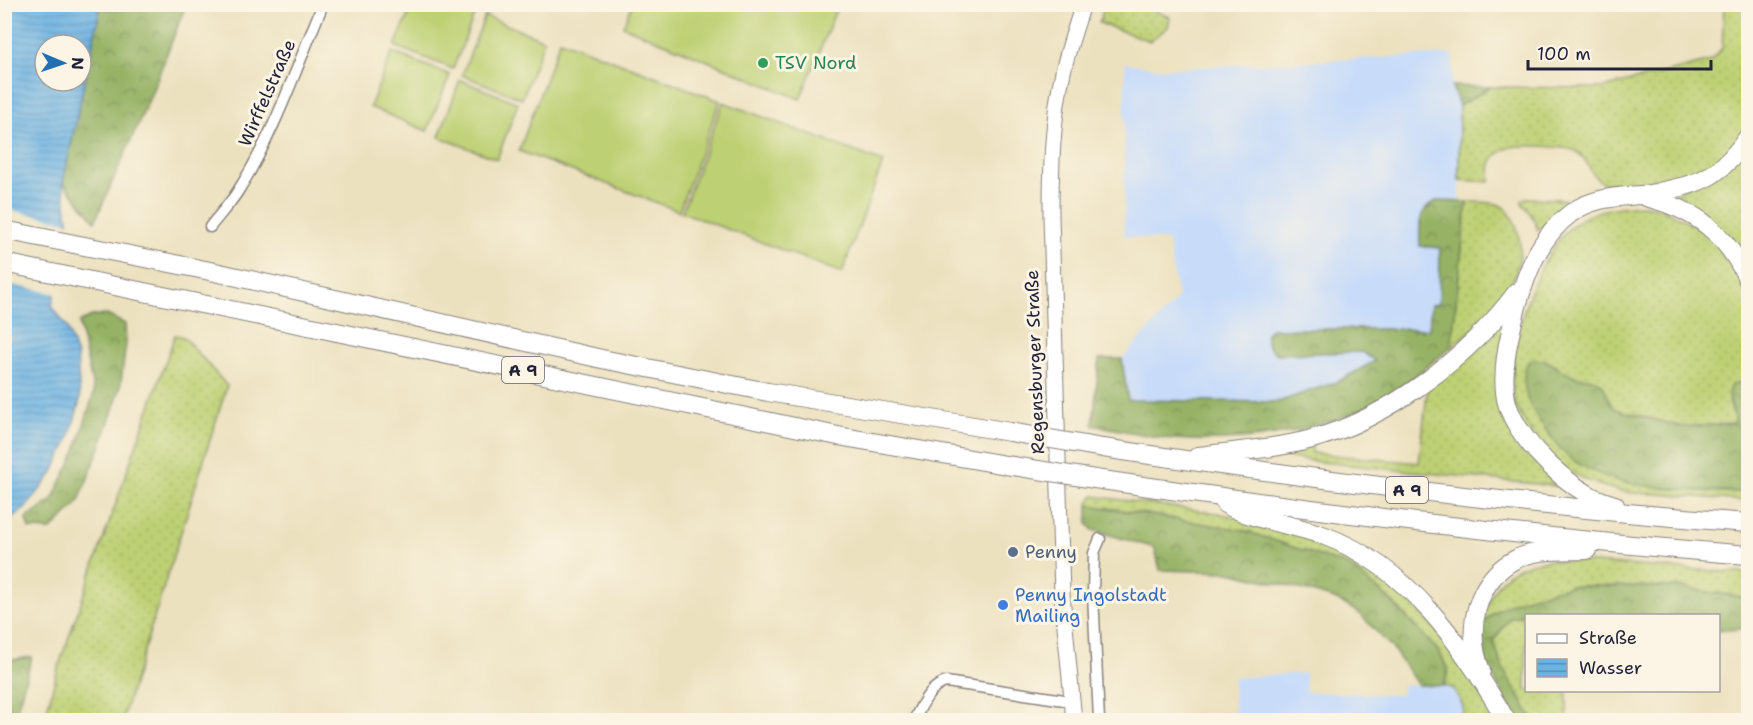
<svg xmlns="http://www.w3.org/2000/svg" width="1753" height="725" font-family="'Shantell Sans',sans-serif">
	<style>
		.built { fill: #c8dcf9 }
		.grass { fill: url(#grass-dots); stroke: #707957; stroke-width: 1.5 }
		.forest { fill: url(#forest-crowns); stroke: #5c6a50; stroke-width: 1.5 }
		.pitch { fill: #bdd073; stroke: #707957; stroke-width: 1.5 }
		.water { fill: url(#water-rules); stroke: #476a8f; stroke-width: 1.5; fill-rule: evenodd }
		.pier { fill: #ece1bf }
		.lines { fill: none; stroke-linecap: round; stroke-linejoin: round }
		.street-casing { stroke: #87827d; stroke-width: 13 }
		.secondary-casing { stroke: #87827d; stroke-width: 17 }
		.highway-casing { stroke: #87827d; stroke-width: 20 }
		.street { stroke: #fff; stroke-width: 10 }
		.secondary { stroke: #fff; stroke-width: 15 }
		.highway { stroke: #fff; stroke-width: 18 }
		.highway-bridge-casing { stroke: #87827d; stroke-width: 20; stroke-linecap: butt }
		.highway-bridge { stroke: #fff; stroke-width: 18 }
		.leisure-dot { fill: #2e9e5b; stroke: #fcf5e5; stroke-width: 2 }
		.service-dot { fill: #5c6f8a; stroke: #fcf5e5; stroke-width: 2 }
		.shop-dot { fill: #3f7fe0; stroke: #fcf5e5; stroke-width: 2 }
		.labels { text-anchor: middle; stroke-width: 6; stroke-linejoin: round; paint-order: stroke }
		.shield { fill: #fcf5e5; stroke: #63616e; stroke-width: 1.5 }
		.shield-label { font-size: 16px; font-weight: bold; fill: #22223b }
		.leisure-label { font-size: 18px; fill: #27864d; stroke: #fcf5e5; text-anchor: start }
		.street-label { font-size: 18px; fill: #22223b; stroke: #fcf5e5 }
		.service-label { font-size: 18px; fill: #4e5e75; stroke: #fcf5e5; text-anchor: start }
		.shop-label { font-size: 18px; fill: #366cbe; stroke: #fcf5e5; text-anchor: start }
	</style>
	<defs>
		<pattern id="grass-dots" width="8" height="8" patternUnits="userSpaceOnUse" patternTransform="scale(1.5)"><rect width="8" height="8" fill="#bdd073"/><path d="M2 2h.1M6 6h.1" fill="none" stroke="#a2b264" stroke-width="1.8" stroke-linecap="round"/></pattern>
		<pattern id="forest-crowns" width="20" height="18" patternUnits="userSpaceOnUse" patternTransform="scale(1.5)"><rect width="20" height="18" fill="#96b265"/><path d="M2 6a3 3 0 1 1 6 0M12 15a3 3 0 1 1 6 0" fill="none" stroke="#7a9054"/></pattern>
		<pattern id="water-rules" width="6" height="5" patternUnits="userSpaceOnUse" patternTransform="scale(1.5)"><rect width="6" height="5" fill="#6cb2e3"/><path d="M0 2.5h6" fill="none" stroke="#5890b9"/></pattern>
	</defs>
	<rect width="100%" height="100%" fill="#fcf5e5"/>
	<filter id="ink" filterUnits="userSpaceOnUse"><feTurbulence type="fractalNoise" baseFrequency=".0167" numOctaves="2"/><feDisplacementMap in="SourceGraphic" scale="12" xChannelSelector="R" yChannelSelector="G"/><feConvolveMatrix kernelMatrix="1 2 1 2 8 2 1 2 1" color-interpolation-filters="sRGB"/></filter>
	<filter id="wash" filterUnits="userSpaceOnUse"><feTurbulence type="fractalNoise" baseFrequency=".008" numOctaves="4" result="noise"/><feDisplacementMap in="SourceGraphic" scale="24" xChannelSelector="R" yChannelSelector="G"/><feGaussianBlur stdDeviation="1.35" result="paint"/><feColorMatrix in="noise" values="0 0 0 0 0 0 0 0 0 0 0 0 0 0 0 0 0 1.4 0 .05"/><feComposite in="paint" operator="in"/></filter>
	<g filter="url(#wash)">
		<rect width="100%" height="100%" fill="#ece1bf"/>
		<g class="built">
			<polygon points="1453,54 1452,86 1459,106 1460,201 1437,329 1339,381 1278,402 1128,400 1122,359 1178,298 1168,241 1124,236 1125,63 1163,69"/>
			<polygon points="1305,673 1306,692 1401,695 1403,685 1453,687 1463,706 1462,720 1235,720 1233,678"/>
		</g>
		<g class="grass">
			<polygon points="1105,5 1158,5 1157,12 1170,17 1168,27 1150,41 1099,23"/>
			<path d="M1724,5H1748V125L1741,139L1713,168L1673,183L1607,184C1589,180 1591,160 1576,151C1569,147 1521,144 1512,147C1506,148 1496,154 1493,159C1489,166 1490,175 1490,182L1459,180V106L1490,87L1603,88L1711,61L1722,48Z"/>
			<polygon points="1748,148 1748,266 1675,198 1675,194"/>
			<polygon points="1526,198 1563,199 1566,202 1566,204 1538,231 1534,219 1522,203 1522,200"/>
			<path d="M1467,202C1491,202 1506,199 1516,226C1534,277 1489,318 1451,347Z"/>
			<path d="M1645,205L1661,208L1709,233L1740,277L1748,298V384H1746L1729,401L1735,418L1733,424L1682,427L1615,409L1609,401L1577,377L1571,376L1545,360L1530,361L1525,370L1613,479L1622,482C1651,485 1724,498 1748,489L1747,501C1717,499 1687,496 1657,494C1644,493 1629,494 1616,490C1596,485 1575,476 1558,464C1542,453 1515,412 1513,392C1507,344 1537,248 1580,220C1599,208 1623,206 1645,205Z"/>
			<polygon points="1509,314 1498,377 1565,487 1311,461 1259,452 1312,443 1312,453 1419,463 1428,384"/>
			<polygon points="175,335 184,337 227,386 122,720 44,720 59,665"/>
			<polygon points="1093,496 1217,513 1266,523 1342,549 1394,584 1449,642 1498,720 1462,720 1463,706 1453,688 1444,686 1448,670 1440,653 1389,599 1349,566 1310,553 1172,518 1088,505"/>
			<path d="M1550,560L1743,573L1748,578V598L1677,587L1570,586L1480,627C1491,585 1505,564 1550,560Z"/>
			<polygon points="1533,613 1551,615 1526,616 1526,690 1567,691 1567,720 1533,720 1503,669 1493,641 1510,618"/>
		</g>
		<g class="forest">
			<polygon points="101,5 186,5 148,102 95,221 63,182"/>
			<polygon points="1452,86 1490,87 1459,106"/>
			<path d="M1436,201L1467,202L1451,347C1427,366 1402,389 1374,403C1314,434 1241,444 1174,439C1147,437 1120,429 1093,425L1099,359H1122L1128,400L1278,402L1339,381L1375,361L1362,352L1278,354C1269,349 1265,344 1266,333L1271,329H1429L1431,305L1439,304L1440,248L1420,246C1420,226 1416,212 1436,201Z"/>
			<polygon points="107,315 125,324 126,344 120,389 102,442 78,503 51,530 29,529 26,519 52,500 75,453 94,393 79,323 91,316"/>
			<path d="M1535,359C1549,359 1558,369 1570,375C1580,380 1593,375 1602,384C1608,392 1607,403 1615,409L1682,427L1733,424C1738,410 1724,399 1731,385L1738,383L1748,384V489L1740,492C1685,489 1616,492 1570,458C1558,449 1536,417 1529,403C1524,390 1521,372 1529,361Z"/>
			<polygon points="1088,505 1243,530 1349,566 1389,599 1440,653 1448,671 1444,686 1418,685 1393,649 1358,612 1335,599 1305,590 1230,572 1160,570 1155,548 1093,530 1088,524"/>
			<path d="M1570,586L1677,587L1748,598V628L1719,631L1718,616H1551L1533,613L1510,618L1493,641L1503,669L1533,720H1517L1487,666L1480,627C1500,599 1539,595 1570,586Z"/>
			<polygon points="32,657 14,720 5,720 5,661"/>
		</g>
		<g class="pitch">
			<polygon points="413,4 456,5 475,13 453,69 395,46"/>
			<polygon points="632,5 632,4 838,5 800,99 623,26"/>
			<polygon points="485,16 544,40 522,99 462,75"/>
			<polygon points="560,40 720,101 679,211 519,151"/>
			<polygon points="392,52 450,75 427,131 370,107"/>
			<polygon points="460,80 518,103 497,159 439,137"/>
			<polygon points="723,102 883,162 842,273 682,212"/>
		</g>
		<path class="water" d="M5,5H101L63,182L69,226L52,306L67,327L77,356L80,400L69,439L52,474L25,509L5,522ZM45,45H81V81H45Z"/>
		<polygon class="pier" points="5,209 72,223 58,294 4,283"/>
	</g>
	<g filter="url(#ink)">
		<g class="lines">
			<defs>
				<g id="street">
					<path d="M210,227C219,215 230,204 238,191C274,135 297,66 323,4"/>
					<path d="M914,720C922,705 929,687 946,682L1071,701"/>
					<polyline points="1099,720 1093,593 1094,553 1100,539"/>
				</g>
				<path id="secondary" d="M1074,720L1062,595L1051,216C1051,168 1052,119 1063,72C1068,49 1076,27 1083,4"/>
				<g id="highway">
					<path d="M1646,197C1696,210 1726,233 1748,280"/>
					<polyline points="4,230 215,272 602,359 768,392 1010,432"/>
					<polyline points="4,263 838,436 1006,465"/>
					<path d="M1103,448C1317,480 1532,507 1748,523"/>
					<path d="M1198,456C1236,451 1275,449 1312,439C1390,418 1469,356 1517,292"/>
					<path d="M1095,479C1312,511 1530,538 1748,555"/>
					<path d="M1225,504C1258,522 1290,523 1325,536C1409,567 1463,646 1506,720"/>
					<path d="M1615,505C1606,502 1597,500 1589,495C1557,477 1508,430 1505,392C1502,362 1510,334 1517,306C1527,271 1540,236 1571,213C1592,198 1615,197 1640,195C1649,195 1659,192 1667,190C1707,183 1725,170 1748,137"/>
					<path d="M1481,671C1465,630 1475,579 1518,558C1538,549 1565,551 1587,550"/>
				</g>
			</defs>
			<use href="#street" class="street-casing"/>
			<use href="#secondary" class="secondary-casing"/>
			<use href="#highway" class="highway-casing"/>
			<use href="#street" class="street"/>
			<use href="#secondary" class="secondary"/>
			<use href="#highway" class="highway"/>
			<defs>
				<g id="highway-bridge">
					<polyline points="1010,432 1103,448"/>
					<polyline points="1006,465 1095,479"/>
				</g>
			</defs>
			<use href="#highway-bridge" class="highway-bridge-casing"/>
			<use href="#highway-bridge" class="highway-bridge"/>
		</g>
	</g>
	<circle class="leisure-dot" cx="763" cy="63" r="6"/>
	<circle class="service-dot" cx="1013" cy="552" r="6"/>
	<circle class="shop-dot" cx="1003" cy="605" r="6"/>
	<g class="labels">
		<g class="shield">
			<rect x="502" y="357" width="42" height="26" rx="4.5"/>
			<rect x="1386" y="477" width="42" height="26" rx="4.5"/>
		</g>
		<g class="shield-label">
			<text x="523" y="376">A 9</text>
			<text x="1407" y="496">A 9</text>
		</g>
		<g class="leisure-label">
			<text x="775" y="69">TSV Nord</text>
		</g>
		<g class="street-label">
			<text transform="translate(267 93) rotate(-66)" y="6">Wirffelstraße</text>
			<text transform="translate(1035 362) rotate(-92)" y="6">Regensburger Straße</text>
		</g>
		<g class="service-label">
			<text x="1025" y="558">Penny</text>
		</g>
		<g class="shop-label">
			<text x="1015" y="601">Penny Ingolstadt<tspan x="1015" dy="21">Mailing</tspan></text>
		</g>
	</g>
	<rect width="1753" height="725" fill="none" stroke="#fcf5e5" stroke-width="24"/>
	<rect x="1525" y="614" width="195" height="78" fill="#fcf5e5" stroke="#a5a1a1" stroke-width="1.5"/>
	<rect x="1537" y="634" width="30" height="9" fill="#ffffff" stroke="#a5a1a1" stroke-width="1.5"/>
	<text x="1579" y="644" font-size="18" fill="#22223b">Straße</text>
	<rect x="1537" y="659" width="30" height="18" fill="url(#water-rules)" stroke="#a5a1a1" stroke-width="1.5"/>
	<text x="1579" y="674" font-size="18" fill="#22223b">Wasser</text>
	<g transform="translate(63 63) rotate(92)"><circle r="28" fill="#fcf5e5" stroke="#a5a1a1" stroke-width="1.5"/>
	<path d="M0-4.5L10 22L0 15L-10 22Z" fill="#1f6fb2"/>
	<text y="-9" font-size="16" font-weight="bold" text-anchor="middle" fill="#22223b">N</text>
	</g>
	<path d="M1528 60v9h183v-9" fill="none" stroke="#22223b" stroke-width="3"/>
	<text x="1537" y="60" font-size="18" fill="#22223b" stroke="#fcf5e5" stroke-width="4.5" paint-order="stroke">100 m</text>
</svg>
